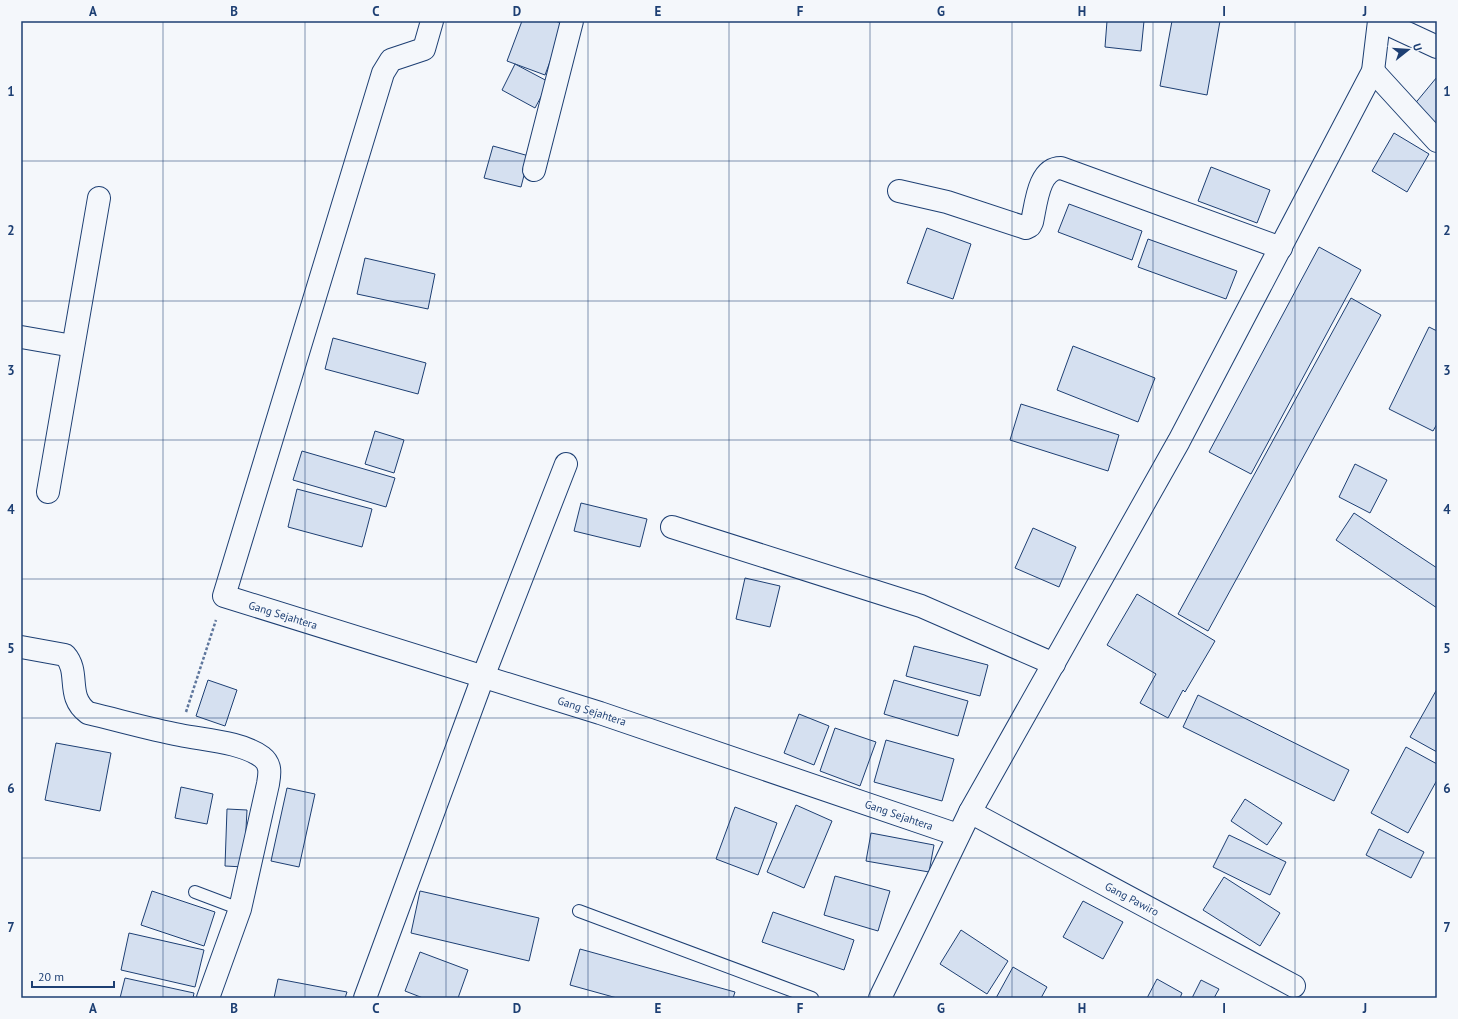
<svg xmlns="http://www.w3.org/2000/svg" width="1458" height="1019" font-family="'PT Sans',sans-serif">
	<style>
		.building { fill: #d5e0f0; stroke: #1d3f73 }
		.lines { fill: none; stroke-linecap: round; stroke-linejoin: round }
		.lane-casing { stroke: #1d3f73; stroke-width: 14 }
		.street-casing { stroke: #1d3f73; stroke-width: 24 }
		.path { stroke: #5e769c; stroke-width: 2.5; stroke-dasharray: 3 2; stroke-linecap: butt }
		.lane { stroke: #f4f7fb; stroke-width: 12 }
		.street { stroke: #f4f7fb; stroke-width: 22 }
		.grid { fill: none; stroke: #1d3f73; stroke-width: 1; stroke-opacity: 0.55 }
		.labels { text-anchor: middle; stroke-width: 3; stroke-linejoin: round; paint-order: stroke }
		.street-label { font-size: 11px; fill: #1d3f73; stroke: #f4f7fb }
		.neatline { fill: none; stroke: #1d3f73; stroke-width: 1.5 }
		.grid-label { font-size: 13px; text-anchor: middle; font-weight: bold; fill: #1d3f73 }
	</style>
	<rect width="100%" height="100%" fill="#f4f7fb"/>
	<g class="building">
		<polygon points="522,21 555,21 564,24 545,75 507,61"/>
		<polygon points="1107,21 1144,21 1141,51 1105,47"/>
		<polygon points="1172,21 1220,21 1207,95 1160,86"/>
		<polygon points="515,64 549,82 535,108 502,90"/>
		<polygon points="1437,77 1437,126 1413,106"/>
		<polygon points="1394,133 1429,154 1407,192 1372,171"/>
		<polygon points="493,146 529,156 521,187 484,178"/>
		<polygon points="1211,167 1270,190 1257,223 1198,201"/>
		<polygon points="1069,204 1142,231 1132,260 1058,232"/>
		<polygon points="927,228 971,244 953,299 907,283"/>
		<polygon points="1148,239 1237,271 1226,299 1138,267"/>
		<polygon points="1319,247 1361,270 1251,474 1209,452"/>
		<polygon points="365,258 435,274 428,309 357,294"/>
		<polygon points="1351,298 1381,315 1208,631 1178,614"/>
		<polygon points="1429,327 1437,331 1437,424 1433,431 1389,409"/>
		<polygon points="333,338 426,363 418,394 325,369"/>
		<polygon points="1073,346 1155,378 1138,422 1057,390"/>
		<polygon points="1021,404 1119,435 1108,471 1010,440"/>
		<polygon points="375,431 404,440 394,473 365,464"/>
		<polygon points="302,451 395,478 386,507 293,480"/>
		<polygon points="1355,464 1387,480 1370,513 1339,497"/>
		<polygon points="297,489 372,509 362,547 288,527"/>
		<polygon points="581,503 647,519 640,547 574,531"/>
		<polygon points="1354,513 1437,568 1437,608 1336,540"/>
		<polygon points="1033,528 1076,547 1059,587 1015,568"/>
		<polygon points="745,578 780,586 770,627 736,619"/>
		<polygon points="1137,594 1215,641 1185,692 1183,690 1168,718 1140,703 1156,674 1107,645"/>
		<polygon points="914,646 988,665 980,696 906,676"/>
		<polygon points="208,680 237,690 225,726 196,716"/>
		<polygon points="894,680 968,701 958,736 884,714"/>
		<polygon points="1437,689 1437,752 1410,737"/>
		<polygon points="1198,695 1349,770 1334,801 1183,727"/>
		<polygon points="799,714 829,726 814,765 784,753"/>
		<polygon points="835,728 876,742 860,786 820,771"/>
		<polygon points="886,740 954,759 942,801 874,782"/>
		<polygon points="56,743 111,753 100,811 45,800"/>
		<polygon points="1406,747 1437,764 1437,780 1408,833 1371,813"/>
		<polygon points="181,787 213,794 207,824 175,818"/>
		<polygon points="287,788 315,794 299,867 271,861"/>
		<polygon points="1245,799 1282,823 1267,845 1231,821"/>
		<polygon points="796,805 832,821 804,888 767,872"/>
		<polygon points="735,807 777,823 758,875 716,859"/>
		<polygon points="227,809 247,810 244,867 225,866"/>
		<polygon points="1379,829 1424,852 1411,878 1366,855"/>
		<polygon points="871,833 934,845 929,872 866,861"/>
		<polygon points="1229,835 1286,862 1270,895 1213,867"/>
		<polygon points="835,876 890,891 878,931 824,915"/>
		<polygon points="1224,877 1280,913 1260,946 1203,910"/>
		<polygon points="152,891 215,912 204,946 141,925"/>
		<polygon points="420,891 539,918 529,961 411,933"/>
		<polygon points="1083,901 1123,922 1103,959 1063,937"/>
		<polygon points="773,912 854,940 844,970 762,942"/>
		<polygon points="961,930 1008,961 987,994 940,964"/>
		<polygon points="129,933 204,950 195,987 121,970"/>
		<polygon points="580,949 735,992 733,998 617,998 570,985"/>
		<polygon points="420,952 468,970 458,998 423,998 405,991"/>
		<polygon points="1013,967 1047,987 1041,998 996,998"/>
		<polygon points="125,978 194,993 193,998 120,998"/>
		<polygon points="278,979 347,992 345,998 274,998"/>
		<polygon points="1157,979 1182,993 1180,998 1147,998"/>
		<polygon points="1201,980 1219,989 1214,998 1192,998"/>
	</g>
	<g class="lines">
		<defs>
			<g id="lane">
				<polyline points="195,892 240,909"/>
				<polyline points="579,911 812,998"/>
			</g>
			<g id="street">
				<polyline points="432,21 424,49 391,60 383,73 224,596 600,713 958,835"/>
				<polyline points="1381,21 1437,47"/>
				<polyline points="1373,71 1437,141"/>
				<polyline points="534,170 572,21"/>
				<path d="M899,191L947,202L1026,228L1030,226L1032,222C1036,205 1038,168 1061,168L1281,248"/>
				<polyline points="21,337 73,346"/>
				<polyline points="48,492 99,198"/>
				<polyline points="672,527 921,606 1054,664"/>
				<path d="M21,647L65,655C81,673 65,696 88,713C118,720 149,729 180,735C204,740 242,742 262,757C271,764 270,773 268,784L240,909L208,998"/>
				<polyline points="970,812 1294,986"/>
				<polyline points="365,998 483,677 566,464"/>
				<polyline points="880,998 970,812 1179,441 1373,71 1379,21"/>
			</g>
		</defs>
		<use href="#lane" class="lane-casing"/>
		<use href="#street" class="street-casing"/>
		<polyline class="path" points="186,712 216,620"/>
		<use href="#lane" class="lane"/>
		<use href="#street" class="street"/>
	</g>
	<path class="grid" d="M163,21V998M305,21V998M446,21V998M588,21V998M729,21V998M870,21V998M1012,21V998M1153,21V998M1295,21V998M21,161H1437M21,301H1437M21,440H1437M21,579H1437M21,718H1437M21,858H1437"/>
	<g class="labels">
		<g class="street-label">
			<text transform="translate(283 615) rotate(17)" y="4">Gang Sejahtera</text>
			<text transform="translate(592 711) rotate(18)" y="4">Gang Sejahtera</text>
			<text transform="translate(899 815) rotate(19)" y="4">Gang Sejahtera</text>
			<text transform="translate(1132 899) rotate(28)" y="4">Gang Pawiro</text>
		</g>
	</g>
	<rect width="1458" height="1019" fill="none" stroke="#f4f7fb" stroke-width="44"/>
	<g transform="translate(1408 50) rotate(73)" stroke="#f4f7fb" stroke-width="3" paint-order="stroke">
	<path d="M0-3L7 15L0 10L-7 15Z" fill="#1d3f73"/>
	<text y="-6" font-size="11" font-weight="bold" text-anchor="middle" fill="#1d3f73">U</text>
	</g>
	<path d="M32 981v6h82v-6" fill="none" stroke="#1d3f73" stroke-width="2"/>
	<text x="38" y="981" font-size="12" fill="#1d3f73" stroke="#f4f7fb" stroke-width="3" paint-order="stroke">20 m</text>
	<rect x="22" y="22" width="1414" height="975" class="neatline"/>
	<g class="grid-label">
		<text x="93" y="16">A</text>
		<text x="234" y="16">B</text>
		<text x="376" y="16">C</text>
		<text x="517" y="16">D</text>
		<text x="658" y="16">E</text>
		<text x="800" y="16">F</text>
		<text x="941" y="16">G</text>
		<text x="1082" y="16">H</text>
		<text x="1224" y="16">I</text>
		<text x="1365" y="16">J</text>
		<text x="11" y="96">1</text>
		<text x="1447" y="96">1</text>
		<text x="11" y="235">2</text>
		<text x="1447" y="235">2</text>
		<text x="11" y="375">3</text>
		<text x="1447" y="375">3</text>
		<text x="11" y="514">4</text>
		<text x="1447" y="514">4</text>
		<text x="11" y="653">5</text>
		<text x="1447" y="653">5</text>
		<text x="11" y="793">6</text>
		<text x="1447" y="793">6</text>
		<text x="11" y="932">7</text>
		<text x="1447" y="932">7</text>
		<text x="93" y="1013">A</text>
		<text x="234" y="1013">B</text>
		<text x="376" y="1013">C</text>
		<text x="517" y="1013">D</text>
		<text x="658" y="1013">E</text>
		<text x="800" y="1013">F</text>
		<text x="941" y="1013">G</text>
		<text x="1082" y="1013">H</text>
		<text x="1224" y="1013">I</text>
		<text x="1365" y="1013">J</text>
	</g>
</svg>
